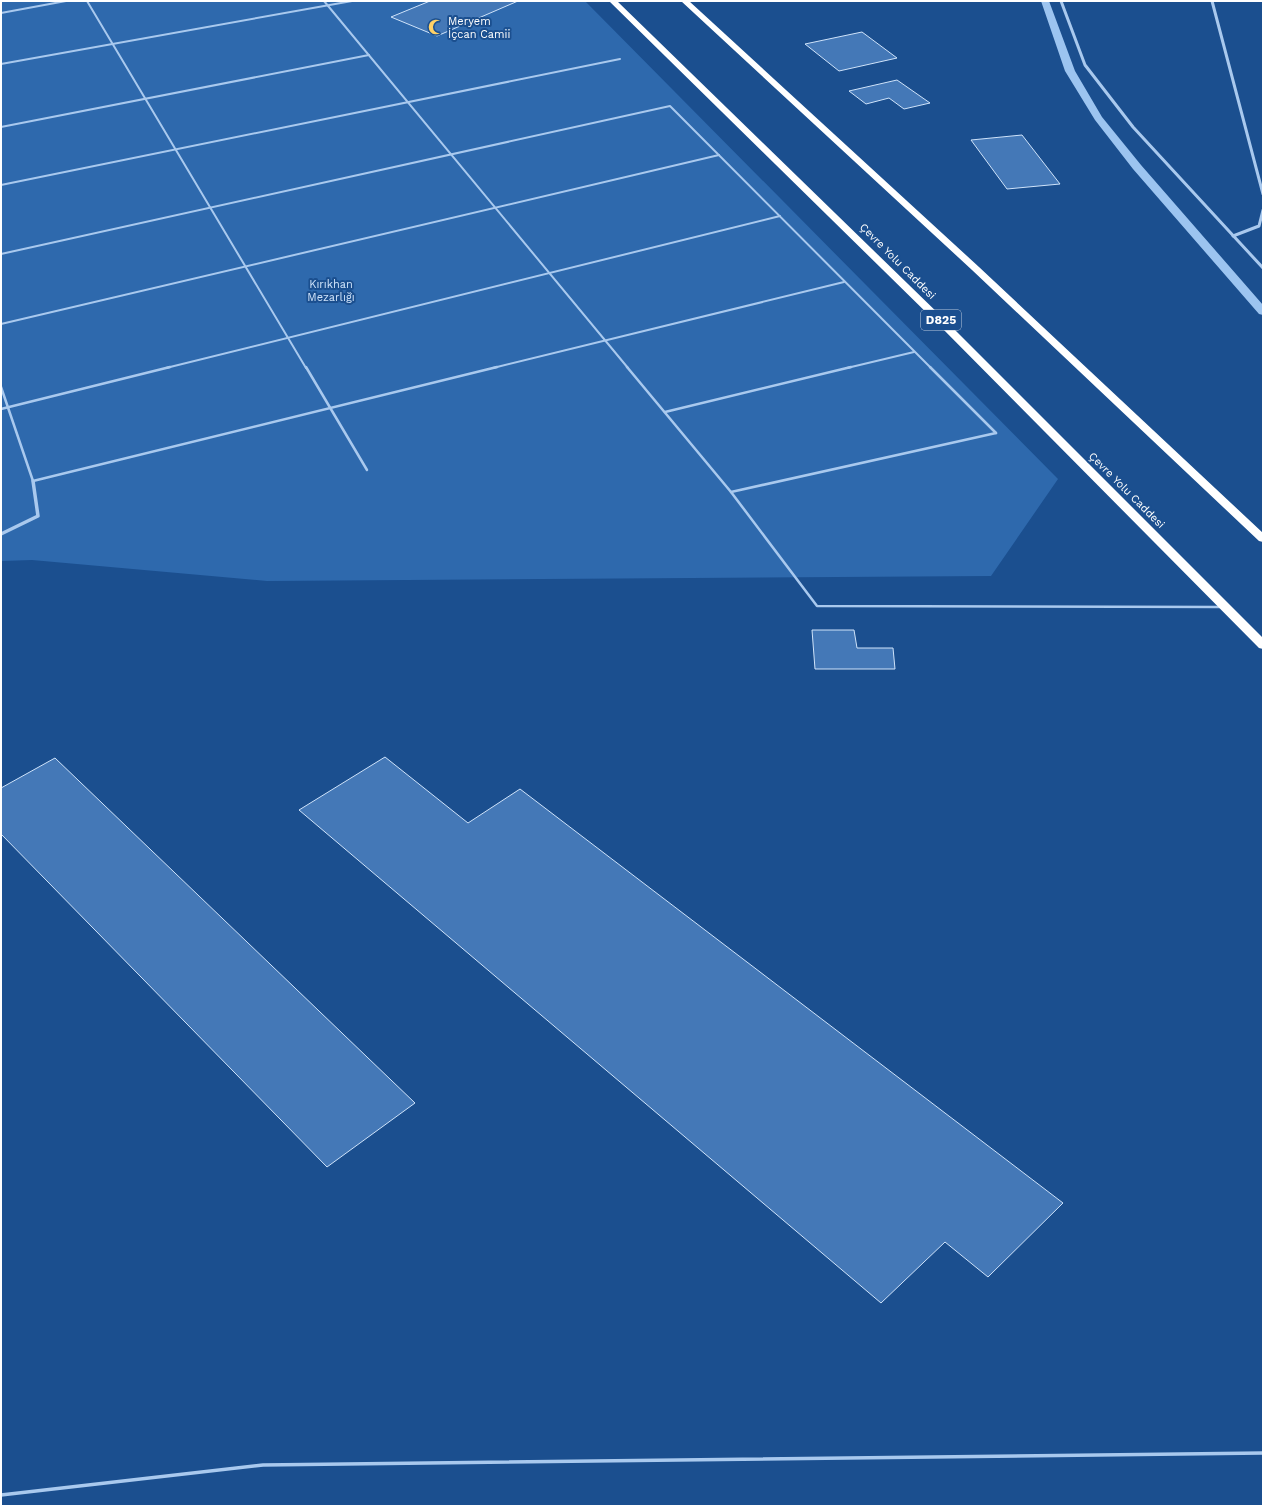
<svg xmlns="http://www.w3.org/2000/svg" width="1264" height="1507" font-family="'Work Sans',sans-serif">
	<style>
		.green { fill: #2e69ad }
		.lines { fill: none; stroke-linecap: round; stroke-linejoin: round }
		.stream { fill: #9cc4f0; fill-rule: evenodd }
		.building { fill: #4478b7; stroke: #cfe3fa }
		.lane-far2 { stroke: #a9c9ee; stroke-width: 2 }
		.lane-far1 { stroke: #a9c9ee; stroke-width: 2.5 }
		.lane { stroke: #a9c9ee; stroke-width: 3.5 }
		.street-far1 { stroke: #a9c9ee; stroke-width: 3 }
		.street { stroke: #a9c9ee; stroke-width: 3.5 }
		.highway { fill: #fff; fill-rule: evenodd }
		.labels { text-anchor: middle; stroke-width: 4; stroke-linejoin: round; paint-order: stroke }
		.far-poi-label { font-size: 11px; fill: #fff; stroke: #1b4f8f; text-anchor: start }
		.far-street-label { font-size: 11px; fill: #fff; stroke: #1b4f8f }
		.far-park-label { font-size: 11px; fill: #cfe3fa; stroke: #1b4f8f }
		.shield { fill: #1b4f8f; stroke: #bbcadd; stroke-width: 1 }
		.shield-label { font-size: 12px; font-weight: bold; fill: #fff }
	</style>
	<rect width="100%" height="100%" fill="#1b4f8f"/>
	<polygon class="green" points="1,1 585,1 1058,479 991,576 267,581 32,560 1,561"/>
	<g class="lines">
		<polygon class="stream" points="1041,1 1049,1 1075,71 1102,117 1141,165 1263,305 1263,315 1259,314 1133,169 1095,120 1065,71"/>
	</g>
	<g class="building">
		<polygon points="430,1 518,1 437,36 391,17"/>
		<polygon points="862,32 897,58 839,71 805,44"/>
		<polygon points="897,80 930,103 904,109 889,98 866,104 849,91"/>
		<polygon points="1022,135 1060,184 1007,189 971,140"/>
		<polygon points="812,630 854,630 857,648 893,648 895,669 815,669"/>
		<polygon points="385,757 468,823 520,789 1063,1203 988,1277 945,1242 881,1303 299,810"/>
		<polygon points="55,758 415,1103 327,1167 1,834 1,788"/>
	</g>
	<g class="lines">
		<g class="lane-far2">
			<polyline points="87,1 306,368"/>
			<polyline points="324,1 628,368"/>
			<polyline points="1,13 66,1"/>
			<polyline points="1,64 352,1"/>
			<polyline points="1,127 369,55"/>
			<polyline points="1,185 620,59"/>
			<polyline points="1,254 670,106 931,368"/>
			<polyline points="1,324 719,155"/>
			<polyline points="166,368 780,216"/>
			<polyline points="493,368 844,282"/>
			<polyline points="847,368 914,352"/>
		</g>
		<g class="lane-far1">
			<polyline points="306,367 367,470"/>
			<polyline points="627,367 731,492 817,606 1222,607"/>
			<polyline points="930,367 996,433"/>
			<polyline points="1,387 33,481 497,367"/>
			<polyline points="1,409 170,367"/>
			<polyline points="665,412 851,367"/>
			<polyline points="731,492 996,433"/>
		</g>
		<polyline class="lane" points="1,1495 263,1465 1263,1453"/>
		<g class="street-far1">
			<polyline points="1061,1 1085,65 1133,127 1263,268"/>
			<polyline points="1212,1 1263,194"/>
			<polyline points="1233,236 1259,226 1263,210"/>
		</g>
		<polyline class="street" points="1,534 38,516 33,481"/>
		<g class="highway">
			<polygon points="609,1 617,1 944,319 1263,638 1263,649 1259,648 937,323"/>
			<polygon points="681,1 689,1 979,267 1263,533 1263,542 1259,541 972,270"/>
		</g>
	</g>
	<defs>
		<symbol id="mosque-bare" viewBox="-9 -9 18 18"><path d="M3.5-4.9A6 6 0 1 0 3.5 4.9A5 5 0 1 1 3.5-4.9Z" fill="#ffd166" stroke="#1b4f8f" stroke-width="2.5" paint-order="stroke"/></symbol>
	</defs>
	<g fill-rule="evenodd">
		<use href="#mosque-bare" x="425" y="16" width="22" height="22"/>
	</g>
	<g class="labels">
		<g class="far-poi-label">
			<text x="448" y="25">Meryem<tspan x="448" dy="13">İçcan Camii</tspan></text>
		</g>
		<g class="far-street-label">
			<text transform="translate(898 261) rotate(45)" y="4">Çevre Yolu Caddesi</text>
			<text transform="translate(1127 490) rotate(45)" y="4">Çevre Yolu Caddesi</text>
		</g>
		<g class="far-park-label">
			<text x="331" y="288">Kırıkhan<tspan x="331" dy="13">Mezarlığı</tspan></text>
		</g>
		<rect class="shield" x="921" y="310" width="40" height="20" rx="3"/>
		<g class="shield-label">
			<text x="941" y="324">D825</text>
		</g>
	</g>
	<rect width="1264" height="1507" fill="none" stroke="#ffffff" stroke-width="4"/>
</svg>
